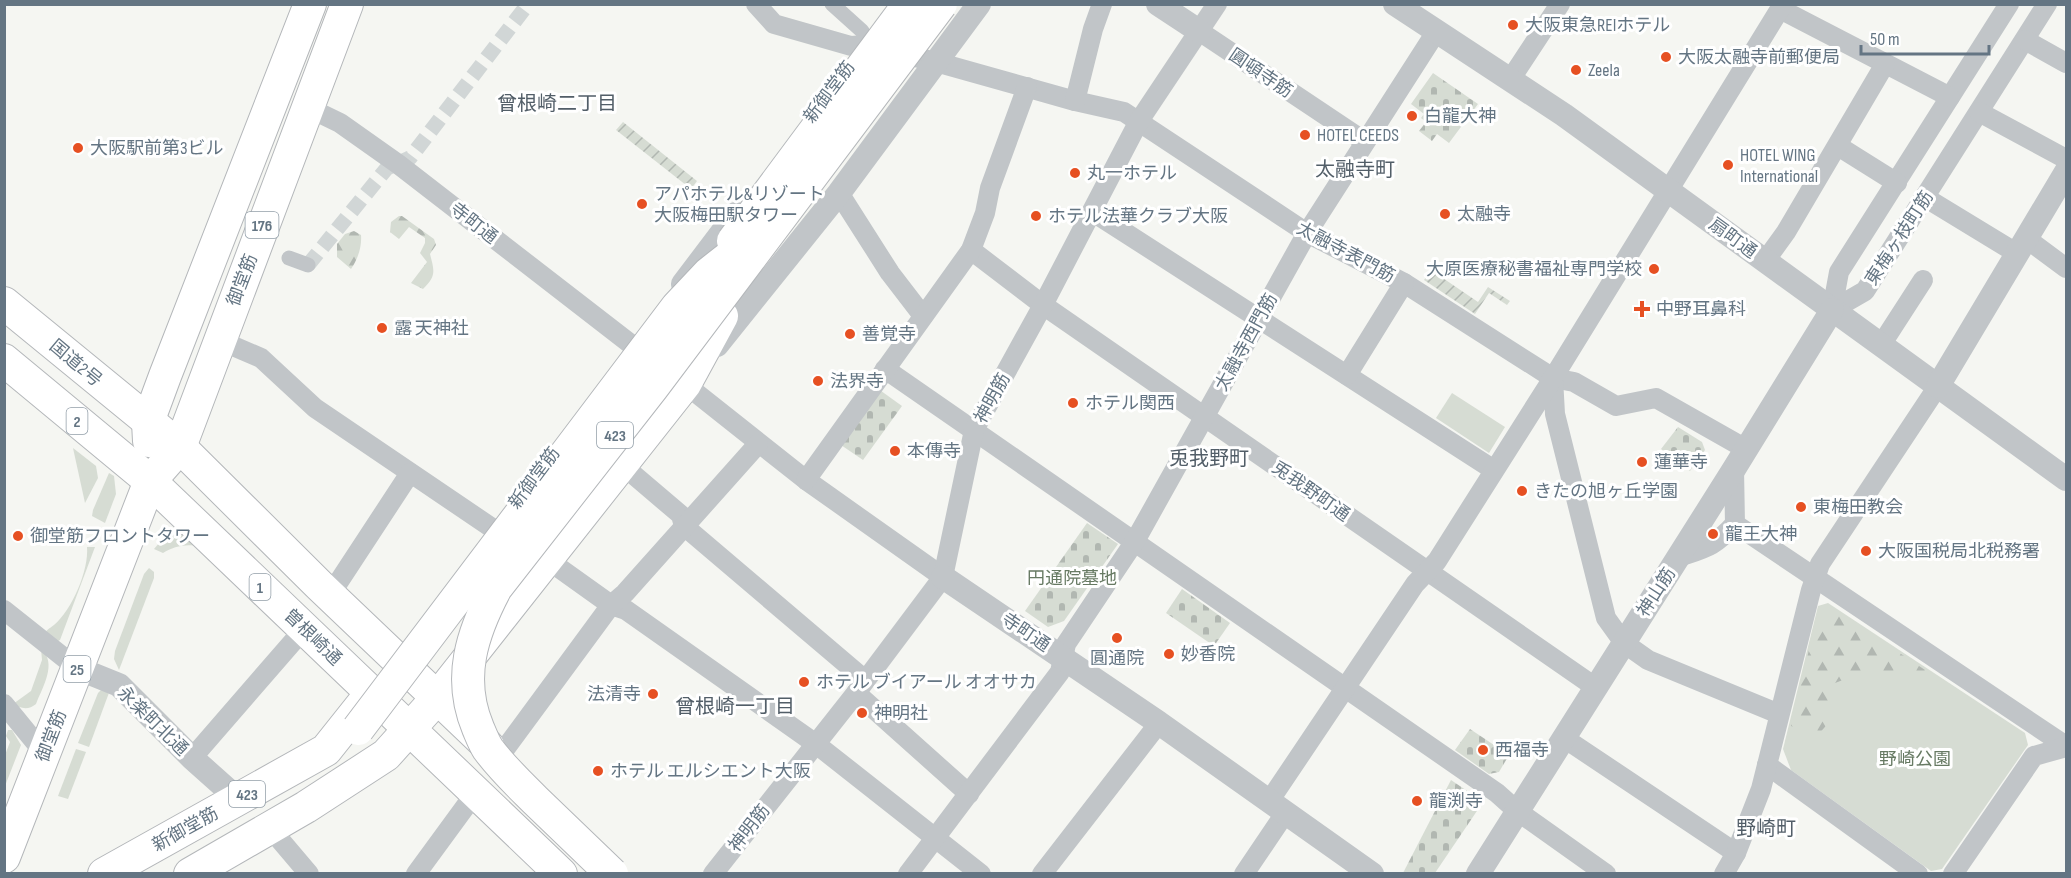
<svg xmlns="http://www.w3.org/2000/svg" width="2071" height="878" font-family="'Sofia Sans Condensed','Noto Sans JP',sans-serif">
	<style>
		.green { fill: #d6dcd3 }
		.forest { fill: url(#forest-firs) }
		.cemetery { fill: url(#cemetery-stones) }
		.garden { fill: url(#garden-furrows) }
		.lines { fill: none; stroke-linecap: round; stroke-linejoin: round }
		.pedestrian-tunnel { stroke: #d1d6d6; stroke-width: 15; stroke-dasharray: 15 8; stroke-linecap: butt }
		.trunk-casing { stroke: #b4b7ba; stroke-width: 34 }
		.pedestrian { stroke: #c1c5c8; stroke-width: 15 }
		.minor { stroke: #c1c5c8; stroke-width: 20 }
		.tertiary { stroke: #c1c5c8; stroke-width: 24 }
		.trunk { stroke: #fff; stroke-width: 32 }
		.trunk-bridge-casing { stroke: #b4b7ba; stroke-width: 34; stroke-linecap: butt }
		.trunk-bridge { stroke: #fff; stroke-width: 32 }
		.poi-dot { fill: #e65022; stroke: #fff; stroke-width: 2 }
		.labels { text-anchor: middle; stroke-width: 6; stroke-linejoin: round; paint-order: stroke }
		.shield { fill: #fff; stroke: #929ea8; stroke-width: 1.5 }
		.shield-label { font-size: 16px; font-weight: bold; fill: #647583 }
		.poi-label { font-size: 18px; fill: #647583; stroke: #fff; text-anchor: start }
		.street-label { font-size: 18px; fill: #647583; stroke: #fff }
		.park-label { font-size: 18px; fill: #677a63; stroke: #fff }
		.neighbourhood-label { font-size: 20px; fill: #525e68; stroke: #fff }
	</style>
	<defs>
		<pattern id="forest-firs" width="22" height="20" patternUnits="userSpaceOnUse" patternTransform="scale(1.5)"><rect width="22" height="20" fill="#d6dcd3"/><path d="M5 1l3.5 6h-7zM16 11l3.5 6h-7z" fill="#b1b7b1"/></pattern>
		<pattern id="cemetery-stones" width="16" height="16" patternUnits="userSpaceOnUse" patternTransform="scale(1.5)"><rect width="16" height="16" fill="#d6dcd3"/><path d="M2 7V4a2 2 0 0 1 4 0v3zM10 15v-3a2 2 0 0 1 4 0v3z" fill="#b1b7b1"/></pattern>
		<pattern id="garden-furrows" width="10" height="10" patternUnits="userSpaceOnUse" patternTransform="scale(1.5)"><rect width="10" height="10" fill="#d6dcd3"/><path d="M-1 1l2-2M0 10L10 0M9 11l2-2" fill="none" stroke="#b1b7b1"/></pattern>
	</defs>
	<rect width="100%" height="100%" fill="#f5f6f2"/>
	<g class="green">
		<polygon points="1452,393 1505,427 1489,453 1436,418"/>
		<polygon points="73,448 96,466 98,478 85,503"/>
		<polygon points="109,473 114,476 116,494 105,523 92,516 93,510"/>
		<path d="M177,534L188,537L200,547C188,543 174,546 163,553L154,549L165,536Z"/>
		<path d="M87,547H95L60,640L56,642L44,635C47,629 49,629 54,625C72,610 89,570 87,547Z"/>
		<polygon points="149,568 154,572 154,578 119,670 114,659 115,651 144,574"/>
		<polygon points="1828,603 2025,733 2028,745 1942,869 1931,871 1791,770 1783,749 1818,606"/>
		<path d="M41,649C58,663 42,688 36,704C29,710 21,709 13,704L31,691L42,660Z"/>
		<polygon points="102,689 110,690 89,747 78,743 98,693"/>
		<polygon points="8,730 12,730 21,745 5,786 5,755 10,742 6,736"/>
		<polygon points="76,749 86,752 68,799 58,796"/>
	</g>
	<g class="forest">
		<path d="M399,216H402L434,239L436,245L430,254C434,270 437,276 423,289L411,283L427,262L420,253L425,243V238L409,227L399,239L390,232L391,222Z"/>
		<path d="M354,231L361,235C362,246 358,259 351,269L337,257V244L345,234Z"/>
		<polygon points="1840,613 1925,670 1918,680 1898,667 1883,679 1866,671 1830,685 1831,720 1817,736 1791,726 1816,620"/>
	</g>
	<g class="cemetery">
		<polygon points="1433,73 1478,104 1449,143 1437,134 1432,141 1419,131 1426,122 1421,118 1424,114 1411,104"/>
		<polygon points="877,388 902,406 863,460 838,443"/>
		<polygon points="1678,427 1702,442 1705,450 1690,471 1661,449"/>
		<polygon points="1087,523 1118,544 1064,621 1048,627 1025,611"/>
		<polygon points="1182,589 1230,623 1214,646 1166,613"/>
		<polygon points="1470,729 1509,755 1499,772 1489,774 1455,750"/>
		<polygon points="1451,780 1479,799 1481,805 1435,873 1403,873"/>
	</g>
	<g class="garden">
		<polygon points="623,122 697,181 691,189 616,130"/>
		<polygon points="1431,270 1478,302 1488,287 1510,301 1507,305 1489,293 1475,314 1424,280"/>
	</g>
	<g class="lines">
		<polyline class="pedestrian-tunnel" points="308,265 387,168 410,158 528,4"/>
		<defs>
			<g id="trunk">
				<polyline points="4,303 180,447 320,586 488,746"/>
				<polyline points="4,360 150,481 561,874"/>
				<polyline points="149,441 148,422 165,376 310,4"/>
				<polyline points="4,857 150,481 180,447 347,4"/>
				<polyline points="104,874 326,750 369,696"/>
				<polyline points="190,874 306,807 386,755 438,697 685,384 722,316"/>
			</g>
		</defs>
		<use href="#trunk" class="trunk-casing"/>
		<g class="pedestrian">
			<polyline points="832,4 862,31"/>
			<polyline points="289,258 308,265"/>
		</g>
		<g class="minor">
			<polyline points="756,4 774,24 851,46 865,45 936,62 1075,101 1124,112 1307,233 1404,283 1553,378 1574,382 1616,406 1656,398 1746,449"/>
			<polyline points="2009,4 1839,272 1832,310 1865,291 2047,4"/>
			<polyline points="1780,9 1950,97"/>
			<polyline points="1199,31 1364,141"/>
			<polyline points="2025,40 2066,63"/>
			<polyline points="1510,80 1560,4"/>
			<polyline points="1075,101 1093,29 1102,4"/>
			<polyline points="307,107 340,123 398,164 650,359"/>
			<polyline points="1979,112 2066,159"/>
			<polyline points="1838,146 1897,183"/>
			<polyline points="839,193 890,273 923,316"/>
			<polyline points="1926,198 2018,254"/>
			<polyline points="1093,212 1494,470"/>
			<polyline points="2027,239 2066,268"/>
			<polyline points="971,250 1043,305 1595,687"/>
			<polyline points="1765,261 1786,232 1885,64"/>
			<polyline points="219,340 261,358 315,408 495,530"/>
			<polyline points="1881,345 1923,280"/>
			<polyline points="885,369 1497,793 1516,810 1606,874"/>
			<polyline points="1347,375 1404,283"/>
			<polyline points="676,377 806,480 943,577"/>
			<polyline points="1553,378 1555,414 1606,618 1624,643 1648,660 1779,714"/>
			<polyline points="621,464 681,515 684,526 864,679"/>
			<polyline points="1734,469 1735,524 2066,746"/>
			<polyline points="806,480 971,250 985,213 990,188 1027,87"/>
			<path d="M1679,557C1709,547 1713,547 1735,524"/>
			<polyline points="548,560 611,605 626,610 816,744 981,874"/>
			<polyline points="330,595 410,473"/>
			<polyline points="4,610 77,668"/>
			<polyline points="856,693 969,794"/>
			<polyline points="4,704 44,753"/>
			<polyline points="1564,738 1736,853"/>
			<polyline points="499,757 611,605 625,593 758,444"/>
			<polyline points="192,758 304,629"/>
			<polyline points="1767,765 1918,874"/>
			<polyline points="1270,800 1415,584 1437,561 1553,378 1783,4"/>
			<polyline points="270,828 309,874"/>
			<polyline points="416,874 476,792"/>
			<polyline points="713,874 856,693 943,577 974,430 1043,305 1139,121 1217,4"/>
			<polyline points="908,874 1060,672 1066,644 1135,541 1307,233 1436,32"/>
			<polyline points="1042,874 1159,723"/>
			<polyline points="1244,874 1286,812"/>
			<polyline points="1724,874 1736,853 1761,789 1811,590 1820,564 1938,386"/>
			<polyline points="1953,874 2034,756 2066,747"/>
		</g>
		<g class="tertiary">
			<polyline points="1158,4 1199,31"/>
			<polyline points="1395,4 1564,115 2066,479"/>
			<polyline points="683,284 736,214"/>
			<polyline points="717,345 839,193 979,4"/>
			<polyline points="1938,386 2066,172"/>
			<polyline points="943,577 1159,723 1372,874"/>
			<polyline points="77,668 119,685 192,758 238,799"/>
			<polyline points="1478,874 1734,469 1832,310"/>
		</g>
		<use href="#trunk" class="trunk"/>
		<defs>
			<g id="trunk-bridge">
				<polyline points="733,241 909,4"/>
				<polyline points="358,729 677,307 709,273 746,244"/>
				<path d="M612,874C586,849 561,825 535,800C519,784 502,768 488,749C484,743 481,735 478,728C457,678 472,633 496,588L653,387L941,4"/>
			</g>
		</defs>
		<use href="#trunk-bridge" class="trunk-bridge-casing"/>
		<use href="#trunk-bridge" class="trunk-bridge"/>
	</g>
	<g class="poi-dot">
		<circle cx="1513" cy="25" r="6"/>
		<circle cx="1666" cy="57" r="6"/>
		<circle cx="1576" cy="70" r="6"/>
		<circle cx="1412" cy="116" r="6"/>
		<circle cx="1305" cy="135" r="6"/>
		<circle cx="78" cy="148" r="6"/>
		<circle cx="1728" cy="165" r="6"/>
		<circle cx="1075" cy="173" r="6"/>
		<circle cx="642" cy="204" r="6"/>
		<circle cx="1445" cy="214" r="6"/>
		<circle cx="1036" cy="216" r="6"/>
		<circle cx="1654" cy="269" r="6"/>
		<path d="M1639 300h6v6h6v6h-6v6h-6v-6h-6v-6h6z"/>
		<circle cx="382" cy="328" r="6"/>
		<circle cx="850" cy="334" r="6"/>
		<circle cx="818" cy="381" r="6"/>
		<circle cx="1073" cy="403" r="6"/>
		<circle cx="895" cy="451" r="6"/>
		<circle cx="1642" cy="462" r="6"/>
		<circle cx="1522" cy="491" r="6"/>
		<circle cx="1801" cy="507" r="6"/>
		<circle cx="1713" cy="534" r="6"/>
		<circle cx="18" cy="536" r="6"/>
		<circle cx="1866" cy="551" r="6"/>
		<circle cx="1117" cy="638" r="6"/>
		<circle cx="1169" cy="654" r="6"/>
		<circle cx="804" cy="682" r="6"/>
		<circle cx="653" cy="694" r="6"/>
		<circle cx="862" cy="713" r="6"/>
		<circle cx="1483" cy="750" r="6"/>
		<circle cx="598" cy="771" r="6"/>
		<circle cx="1417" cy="801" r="6"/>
	</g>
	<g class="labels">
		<g class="shield">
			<rect x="245.5" y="212" width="33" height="26" rx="4.5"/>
			<rect x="66.5" y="408" width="21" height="26" rx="4.5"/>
			<rect x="597" y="422" width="36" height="26" rx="4.5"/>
			<rect x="249.5" y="574" width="21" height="26" rx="4.5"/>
			<rect x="63.5" y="656" width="27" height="26" rx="4.5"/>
			<rect x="229" y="781" width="36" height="26" rx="4.5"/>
		</g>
		<g class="shield-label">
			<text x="262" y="231">176</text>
			<text x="77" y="427">2</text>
			<text x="615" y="441">423</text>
			<text x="260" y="593">1</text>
			<text x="77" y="675">25</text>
			<text x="247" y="800">423</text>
		</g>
		<g class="poi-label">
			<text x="1525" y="31">大阪東急REIホテル</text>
			<text x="1678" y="63">大阪太融寺前郵便局</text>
			<text x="1588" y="76">Zeela</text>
			<text x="1424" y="122">白龍大神</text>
			<text x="1317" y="141">HOTEL CEEDS</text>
			<text x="90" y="154">大阪駅前第3ビル</text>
			<text x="1740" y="161">HOTEL WING<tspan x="1740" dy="21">International</tspan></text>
			<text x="1087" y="179">丸一ホテル</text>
			<text x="654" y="200">アパホテル&amp;リゾート<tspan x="654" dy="21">大阪梅田駅タワー</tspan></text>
			<text x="1457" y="220">太融寺</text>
			<text x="1048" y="222">ホテル法華クラブ大阪</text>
			<text x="1642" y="275" text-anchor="end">大原医療秘書福祉専門学校</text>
			<text x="1656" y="315">中野耳鼻科</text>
			<text x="394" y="334">露 天神社</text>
			<text x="862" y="340">善覚寺</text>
			<text x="830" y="387">法界寺</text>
			<text x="1085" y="409">ホテル関西</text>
			<text x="907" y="457">本傳寺</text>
			<text x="1654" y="468">蓮華寺</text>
			<text x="1534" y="497">きたの旭ヶ丘学園</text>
			<text x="1813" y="513">東梅田教会</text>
			<text x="1725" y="540">龍王大神</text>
			<text x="30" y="542">御堂筋フロントタワー</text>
			<text x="1878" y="557">大阪国税局北税務署</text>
			<text x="1181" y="660">妙香院</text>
			<text x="1117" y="664" text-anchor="middle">圓通院</text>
			<text x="816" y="688">ホテル ブイアール オオサカ</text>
			<text x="641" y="700" text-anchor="end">法清寺</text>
			<text x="874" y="719">神明社</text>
			<text x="1495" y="756">西福寺</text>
			<text x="610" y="777">ホテル エルシエント大阪</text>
			<text x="1429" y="807">龍渕寺</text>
		</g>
		<g class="street-label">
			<text transform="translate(1261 73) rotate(34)" y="6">圓頓寺筋</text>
			<text transform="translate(829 92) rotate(-53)" y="6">新御堂筋</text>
			<text transform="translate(474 223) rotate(38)" y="6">寺町通</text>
			<text transform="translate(1733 238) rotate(36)" y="6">扇町通</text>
			<text transform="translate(1899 238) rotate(-57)" y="6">東梅ヶ枝町筋</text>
			<text transform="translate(1346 252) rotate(28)" y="6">太融寺表門筋</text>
			<text transform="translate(242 280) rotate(-69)" y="6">御堂筋</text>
			<text transform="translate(1246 342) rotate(-61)" y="6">太融寺西門筋</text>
			<text transform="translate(76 363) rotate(40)" y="6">国道2号</text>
			<text transform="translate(992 398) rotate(-61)" y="6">神明筋</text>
			<text transform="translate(534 478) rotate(-53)" y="6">新御堂筋</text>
			<text transform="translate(1311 491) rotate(35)" y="6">兎我野町通</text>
			<text transform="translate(1656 592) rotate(-57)" y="6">神山筋</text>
			<text transform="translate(1026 632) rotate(34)" y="6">寺町通</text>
			<text transform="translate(313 637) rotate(44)" y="6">曽根崎通</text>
			<text transform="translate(153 721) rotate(44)" y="6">永楽町北通</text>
			<text transform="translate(51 736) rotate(-69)" y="6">御堂筋</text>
			<text transform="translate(749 828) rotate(-52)" y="6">神明筋</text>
			<text transform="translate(185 829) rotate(-29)" y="6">新御堂筋</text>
		</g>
		<g class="park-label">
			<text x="1072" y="584">円通院墓地</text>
			<text x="1915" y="765">野崎公園</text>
		</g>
		<g class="neighbourhood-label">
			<text x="557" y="110">曾根崎二丁目</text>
			<text x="1355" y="176">太融寺町</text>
			<text x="1209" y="465">兎我野町</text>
			<text x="735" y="713">曾根崎一丁目</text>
			<text x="1766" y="835">野崎町</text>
		</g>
	</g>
	<rect width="2071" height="878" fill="none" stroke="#647583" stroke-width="12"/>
	<path d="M1861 45v9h128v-9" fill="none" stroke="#647583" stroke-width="3"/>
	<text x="1870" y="45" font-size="18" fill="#647583" stroke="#ffffff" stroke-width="4.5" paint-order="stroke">50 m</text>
</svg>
